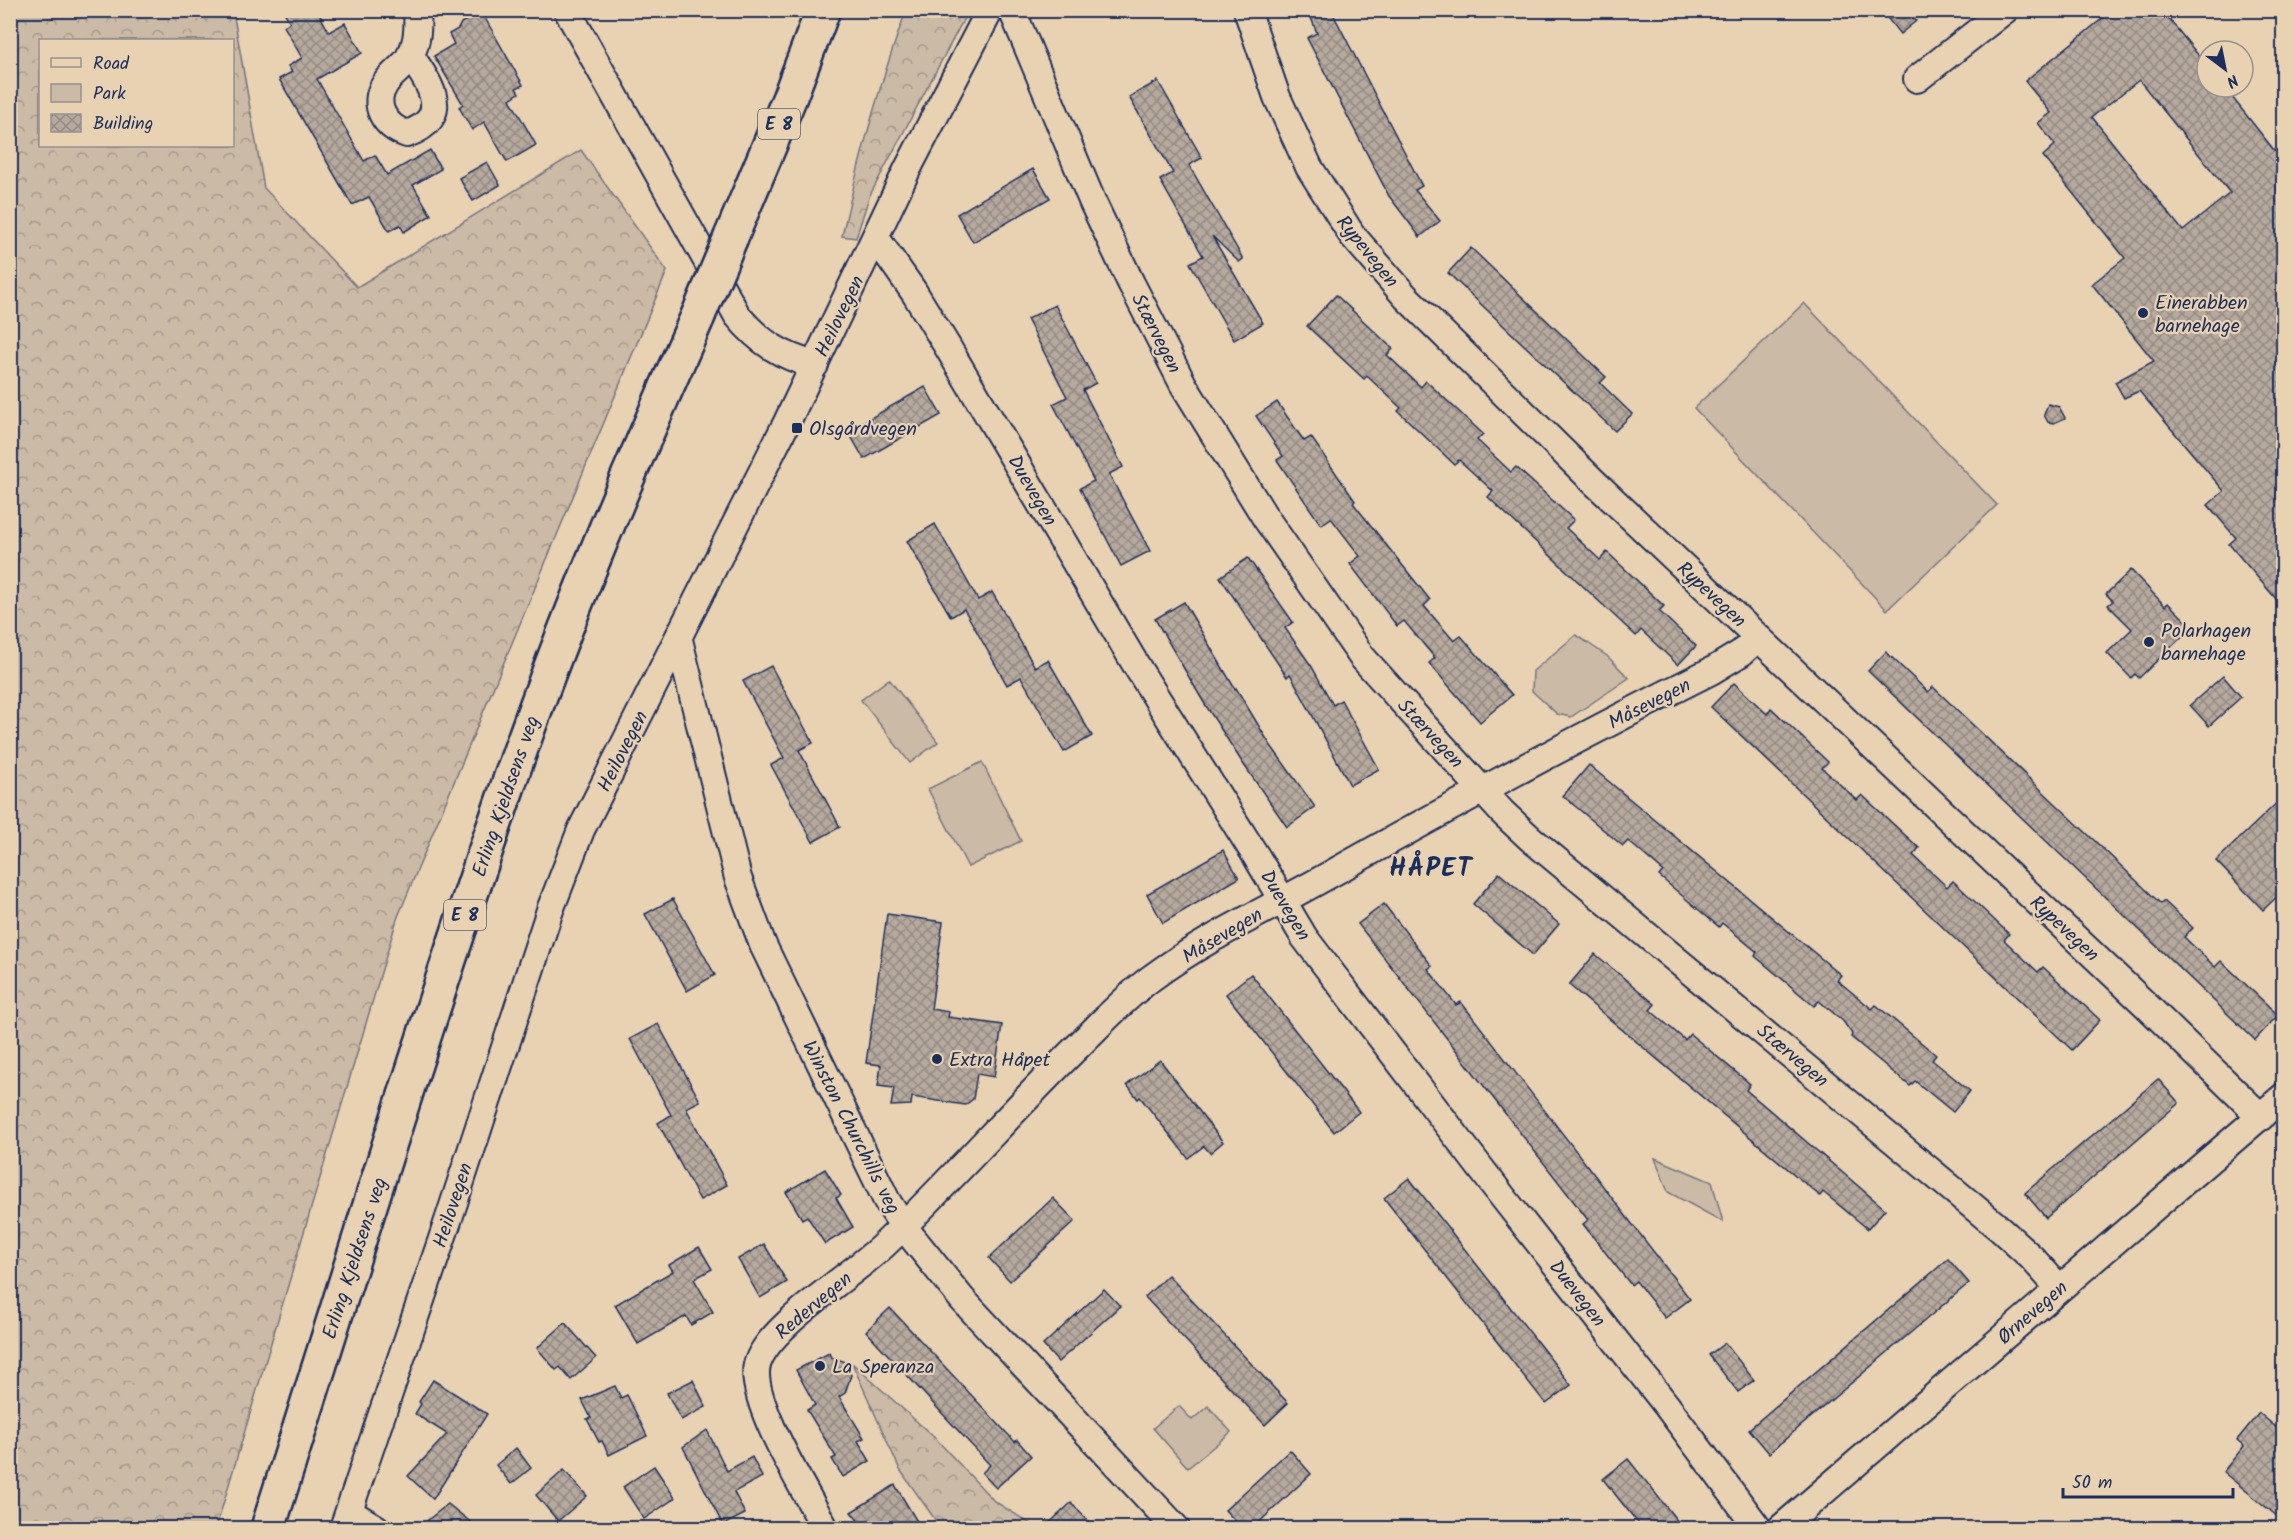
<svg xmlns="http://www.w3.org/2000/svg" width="2294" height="1539" font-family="Kalam,sans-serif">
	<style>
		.forest { fill: url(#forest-crowns); stroke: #737482; stroke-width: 1.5; fill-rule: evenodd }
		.green { fill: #cbbaa6; stroke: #737482; stroke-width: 1.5 }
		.building { fill: url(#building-cross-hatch); stroke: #1b2f5e; stroke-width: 1.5; fill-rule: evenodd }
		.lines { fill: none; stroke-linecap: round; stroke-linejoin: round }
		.street-casing { stroke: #1b2f5e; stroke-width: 30 }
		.highway-casing { stroke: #1b2f5e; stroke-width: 38 }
		.street { stroke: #e9d2b2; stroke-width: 26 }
		.highway { stroke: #e9d2b2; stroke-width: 33 }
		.highway-bridge-casing { stroke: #1b2f5e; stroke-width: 38; stroke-linecap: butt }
		.highway-bridge { stroke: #e9d2b2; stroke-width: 33 }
		.poi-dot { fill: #1b2f5e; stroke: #e9d2b2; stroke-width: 2 }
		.labels { text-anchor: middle; stroke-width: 4.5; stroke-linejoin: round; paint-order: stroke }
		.shield { fill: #e9d2b2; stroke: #596077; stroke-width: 1.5 }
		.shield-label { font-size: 18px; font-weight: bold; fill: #1b2f5e }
		.street-label { font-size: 20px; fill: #1b2f5e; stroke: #e9d2b2 }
		.poi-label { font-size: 20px; fill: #1b2f5e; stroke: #e9d2b2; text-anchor: start }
		.district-label { font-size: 26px; font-weight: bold; letter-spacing: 1.5px; fill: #1b2f5e; stroke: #e9d2b2 }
	</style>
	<defs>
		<pattern id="forest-crowns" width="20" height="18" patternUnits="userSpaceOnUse" patternTransform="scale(1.5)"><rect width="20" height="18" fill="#cbbaa6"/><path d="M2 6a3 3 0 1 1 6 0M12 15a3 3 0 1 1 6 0" fill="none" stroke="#a4988a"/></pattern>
		<pattern id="building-cross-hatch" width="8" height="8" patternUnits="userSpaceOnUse" patternTransform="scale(1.5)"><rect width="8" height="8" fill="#b6a99d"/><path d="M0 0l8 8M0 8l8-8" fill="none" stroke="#938a83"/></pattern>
	</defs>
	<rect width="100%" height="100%" fill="#e9d2b2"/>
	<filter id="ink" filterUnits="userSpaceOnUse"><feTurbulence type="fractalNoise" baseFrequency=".0167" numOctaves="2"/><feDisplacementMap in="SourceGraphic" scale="12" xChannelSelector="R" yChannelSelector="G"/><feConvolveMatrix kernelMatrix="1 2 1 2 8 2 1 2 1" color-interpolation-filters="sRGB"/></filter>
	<g filter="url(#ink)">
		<g class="forest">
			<path d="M10,11H233L264,188L357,287L581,150L667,271L397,919L216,1528H11ZM40,40H232V146H40Z"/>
			<path d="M906,11H968L869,197L856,238L842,236C859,160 879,84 906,11Z"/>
			<polygon points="852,1363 935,1438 994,1501 1037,1528 941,1528 900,1470"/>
		</g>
		<g class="green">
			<polygon points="1804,303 1997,505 1887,610 1694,408"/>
			<polygon points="1576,635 1607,656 1629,678 1571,717 1557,714 1532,691 1533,671"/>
			<polygon points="889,679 938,742 910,763 861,700"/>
			<polygon points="982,762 1021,841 968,867 928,789"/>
			<polygon points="1655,1158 1712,1182 1723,1222 1668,1192"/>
			<polygon points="1179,1406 1192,1420 1208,1406 1231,1432 1188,1468 1153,1428"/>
		</g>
		<g class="building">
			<polygon points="283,10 317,10 329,32 345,23 362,53 317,79 364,161 375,155 387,175 430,150 441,169 413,185 431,215 404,232 400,225 389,231 369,197 352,205 279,79 292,72 288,66 302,58 284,26 290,22"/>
			<polygon points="1308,10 1331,10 1422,186 1415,190 1440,221 1420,237 1389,196 1307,38 1317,33"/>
			<polygon points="1881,10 1907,10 1916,21 1900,34"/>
			<path d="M2113,10H2162L2207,66V87H2224L2274,150L2283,153V607L2229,544L2236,538L2208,505L2224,491L2139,391L2124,398L2115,382L2154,361L2092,284L2125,258L2043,156L2055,145L2038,123L2051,113L2025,81ZM2139,80L2230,193L2183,231L2092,117Z"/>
			<polygon points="481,11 523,85 516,88 519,93 510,99 536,145 507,162 484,122 472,130 459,107 463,104 434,56 454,44 449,34 458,29 461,23"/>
			<polygon points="1158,81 1202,158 1189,165 1243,259 1239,262 1212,236 1263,323 1234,340 1190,263 1203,256 1160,180 1173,173 1129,97"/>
			<polygon points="487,162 500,185 473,201 459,178"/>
			<polygon points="1033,169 1050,198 973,242 957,214"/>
			<polygon points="1471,248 1606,377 1600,383 1632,414 1615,431 1448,273"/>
			<polygon points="1336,295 1393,349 1387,355 1421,387 1426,381 1483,434 1477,440 1511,472 1516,467 1574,520 1566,528 1600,560 1607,552 1664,606 1659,611 1696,646 1678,665 1641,630 1636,636 1488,497 1493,491 1459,460 1454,464 1398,411 1401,408 1367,376 1364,379 1307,326"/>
			<polygon points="1055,305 1096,383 1083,390 1123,467 1109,474 1150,551 1121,566 1080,488 1094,481 1053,404 1067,397 1027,319"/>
			<polygon points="925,387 941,415 864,459 848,431"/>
			<polygon points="1277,402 1304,441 1311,437 1355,501 1353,503 1430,600 1424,606 1454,641 1461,636 1512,695 1480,722 1429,663 1435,658 1404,621 1397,626 1350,564 1360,556 1331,518 1321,525 1277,460 1283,456 1256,416"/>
			<polygon points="2048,404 2059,407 2065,418 2054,423 2048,422 2044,415"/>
			<polygon points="935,524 978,600 992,592 1035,667 1048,660 1092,736 1064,752 1021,677 1007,685 964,609 951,617 907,541"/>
			<polygon points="1248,558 1293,622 1285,628 1312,667 1333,705 1341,700 1379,769 1350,785 1290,674 1287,677 1220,577"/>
			<polygon points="2131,570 2165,606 2168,603 2192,627 2139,678 2135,674 2131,678 2107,653 2132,629 2108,605 2113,601 2106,594"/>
			<polygon points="1184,602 1235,689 1236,688 1269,743 1315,807 1287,827 1242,762 1203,701 1155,619"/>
			<polygon points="1886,652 1928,692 1933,687 2161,904 2164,901 2193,928 2184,937 2215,967 2221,961 2278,1015 2255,1040 1868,671"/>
			<polygon points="771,666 813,743 799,750 840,827 813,842 771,765 784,758 743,681"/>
			<polygon points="2223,676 2241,697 2209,726 2190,705"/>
			<polygon points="1734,683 1767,714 1771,708 1828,762 1822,768 1857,800 1862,795 1919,848 1913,855 1947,887 1953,881 2009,934 2004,940 2038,972 2043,967 2100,1020 2072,1050 1711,707"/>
			<polygon points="1589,765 1841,975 1837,980 1872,1009 1876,1005 1936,1055 1932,1060 1970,1091 1953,1112 1915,1081 1910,1086 1851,1037 1852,1034 1843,1021 1819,1001 1814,1006 1755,956 1757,952 1722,923 1719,927 1659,876 1663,871 1628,841 1623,846 1563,796"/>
			<polygon points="2283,797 2283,891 2263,910 2216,861"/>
			<polygon points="1223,850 1239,878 1163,923 1147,894"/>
			<polygon points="1499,873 1559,924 1533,955 1473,904"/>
			<polygon points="673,899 715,975 687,991 645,914"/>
			<polygon points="1384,904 1432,966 1428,969 1456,1005 1461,1002 1690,1299 1665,1318 1636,1281 1631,1285 1583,1224 1588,1220 1358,924"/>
			<polygon points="887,914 943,922 931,1009 949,1012 948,1017 1002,1025 994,1077 977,1074 973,1099 965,1105 912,1097 911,1105 891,1106 894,1088 878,1086 881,1065 866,1063"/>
			<polygon points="1595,954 1655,1004 1650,1010 1685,1040 1690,1034 1750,1084 1746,1090 1885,1209 1868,1229 1823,1192 1820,1196 1569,985"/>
			<polygon points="1251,974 1359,1112 1334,1132 1226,994"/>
			<polygon points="658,1024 700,1101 686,1108 727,1185 700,1200 658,1123 671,1115 630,1039"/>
			<polygon points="1160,1060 1223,1142 1210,1153 1204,1146 1188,1158 1140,1097 1138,1099 1127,1085"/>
			<polygon points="2158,1079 2179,1103 2046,1218 2025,1193"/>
			<polygon points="825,1169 841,1195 836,1198 853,1227 825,1244 807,1216 802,1219 786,1192"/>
			<polygon points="1409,1178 1571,1385 1546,1404 1384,1198"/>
			<polygon points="1053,1198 1075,1221 1010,1281 989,1258"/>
			<polygon points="764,1244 787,1282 760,1298 738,1259"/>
			<polygon points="699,1247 712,1269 694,1279 713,1312 691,1325 686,1316 638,1344 615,1305 673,1271 669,1265"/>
			<polygon points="1948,1259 1969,1283 1769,1453 1749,1429"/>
			<polygon points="1168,1275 1288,1403 1265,1425 1145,1297"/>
			<polygon points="1104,1289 1120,1306 1058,1362 1043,1345"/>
			<polygon points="890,1308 1015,1442 1017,1440 1031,1456 996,1488 982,1473 990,1465 866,1331"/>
			<polygon points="565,1323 596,1358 571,1380 560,1367 556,1370 537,1348"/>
			<polygon points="1725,1343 1754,1380 1738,1392 1709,1355"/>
			<polygon points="829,1353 831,1357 843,1361 851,1375 845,1393 839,1397 864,1438 858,1441 870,1461 843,1477 832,1459 836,1457 807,1410 815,1405 796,1370"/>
			<polygon points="433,1380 487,1414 433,1499 408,1476 447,1434 415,1414 421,1404 419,1402"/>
			<polygon points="693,1380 706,1407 681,1420 667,1393"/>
			<polygon points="615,1386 621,1398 627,1395 647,1436 609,1455 602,1441 599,1442 587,1419 591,1418 582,1400"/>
			<polygon points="2259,1413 2283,1433 2283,1521 2223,1472 2244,1446 2237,1440"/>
			<polygon points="707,1430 727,1471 752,1457 762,1477 734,1492 745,1514 723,1525 683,1447"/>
			<polygon points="516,1448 531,1468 511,1484 496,1465"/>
			<polygon points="1290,1450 1311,1474 1253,1528 1242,1528 1225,1510"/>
			<polygon points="1628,1459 1683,1528 1642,1528 1603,1479"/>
			<polygon points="654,1466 675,1498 644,1519 623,1487"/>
			<polygon points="564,1470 587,1496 558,1521 536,1495"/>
			<polygon points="895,1485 921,1528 864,1528 851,1512"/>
			<polygon points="1071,1503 1095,1528 1044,1528"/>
			<polygon points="448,1504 478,1528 418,1528"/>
		</g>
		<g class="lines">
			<defs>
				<g id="street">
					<path d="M567,10L737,315C759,342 781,356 815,365"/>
					<polyline points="1012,10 1093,203 1131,283 1183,384 1265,517 1362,657 1502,812 1531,839 1999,1228 2032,1258 2059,1288"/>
					<polyline points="1247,10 1277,97 1309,167 1352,235 1406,297 1593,481 2147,1006 2261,1117"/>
					<path d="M410,55C430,84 454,117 407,134C385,127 371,105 385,84C392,73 404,67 410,56C418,42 418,26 417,10"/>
					<polyline points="1917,79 2005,10"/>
					<polyline points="876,238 914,292 947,346 1139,670 1256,856 1304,937 1502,1196 1667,1406 1758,1528"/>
					<polyline points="679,640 738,878 763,945 887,1201 903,1226 962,1299 1176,1528"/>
					<polyline points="349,1512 376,1528"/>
					<polyline points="343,1528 447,1224 550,910 581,830 787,422 907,170 990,10"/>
					<path d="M825,1528C807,1494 748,1400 757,1365C767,1326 855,1274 886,1243C951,1181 1010,1113 1074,1050C1099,1026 1122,1000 1150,979C1205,938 1269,909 1329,875C1455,804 1583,735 1713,670L1741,653L1758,638"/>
					<polyline points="1781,1528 2284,1096"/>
				</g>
				<g id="highway">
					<polyline points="731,237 789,99 823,10"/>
					<path d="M268,1528C348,1278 424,1026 511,777C565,620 631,467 698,316"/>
				</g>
			</defs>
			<use href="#street" class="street-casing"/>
			<use href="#highway" class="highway-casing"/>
			<use href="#street" class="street"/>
			<use href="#highway" class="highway"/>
			<defs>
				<polyline id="highway-bridge" points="698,316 731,237"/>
			</defs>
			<use href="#highway-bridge" class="highway-bridge-casing"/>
			<use href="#highway-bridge" class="highway-bridge"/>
		</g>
	</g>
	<g class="poi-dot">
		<circle cx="2143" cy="313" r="6"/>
		<rect x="791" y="422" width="12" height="12" rx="3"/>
		<circle cx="2149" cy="642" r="6"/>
		<circle cx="937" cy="1059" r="6"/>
		<circle cx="820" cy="1366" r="6"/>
	</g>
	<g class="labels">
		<g class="shield">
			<rect x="758" y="109" width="42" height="30" rx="4.5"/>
			<rect x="444" y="900" width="42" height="30" rx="4.5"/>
		</g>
		<g class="shield-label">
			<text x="779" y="130">E 8</text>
			<text x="465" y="921">E 8</text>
		</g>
		<g class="street-label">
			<text transform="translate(1368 251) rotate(51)" y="7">Rypevegen</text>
			<text transform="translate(839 316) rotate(-64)" y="7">Heilovegen</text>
			<text transform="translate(1157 333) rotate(63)" y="7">Stærvegen</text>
			<text transform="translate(1033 490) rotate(60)" y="7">Duevegen</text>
			<text transform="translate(1712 594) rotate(43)" y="7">Rypevegen</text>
			<text transform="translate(1649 703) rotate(-27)" y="7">Måsevegen</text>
			<text transform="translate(1431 733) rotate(47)" y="7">Stærvegen</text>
			<text transform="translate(622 751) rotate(-63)" y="7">Heilovegen</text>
			<text transform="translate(505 796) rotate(-71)" y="7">Erling Kjeldsens veg</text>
			<text transform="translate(1286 905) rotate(59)" y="7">Duevegen</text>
			<text transform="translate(2065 928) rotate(43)" y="7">Rypevegen</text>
			<text transform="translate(1222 935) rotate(-31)" y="7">Måsevegen</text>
			<text transform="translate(1793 1055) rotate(40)" y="7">Stærvegen</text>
			<text transform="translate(852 1127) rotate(63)" y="7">Winston Churchills veg</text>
			<text transform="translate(452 1205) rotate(-72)" y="7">Heilovegen</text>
			<text transform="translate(354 1258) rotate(-72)" y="7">Erling Kjeldsens veg</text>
			<text transform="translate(1578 1293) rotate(52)" y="7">Duevegen</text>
			<text transform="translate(813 1305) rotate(-40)" y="7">Redervegen</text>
			<text transform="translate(2032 1312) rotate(-41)" y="7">Ørnevegen</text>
		</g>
		<g class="poi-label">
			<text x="2155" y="309">Einerabben<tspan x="2155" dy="23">barnehage</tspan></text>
			<text x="809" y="435">Olsgårdvegen</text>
			<text x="2161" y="637">Polarhagen<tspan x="2161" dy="23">barnehage</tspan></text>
			<text x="949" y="1066">Extra Håpet</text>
			<text x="832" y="1373">La Speranza</text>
		</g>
		<g class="district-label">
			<text x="1431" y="876">HÅPET</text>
		</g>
	</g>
	<rect width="2294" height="1539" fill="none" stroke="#e9d2b2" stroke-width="36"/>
	<rect x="18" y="18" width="2258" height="1503" fill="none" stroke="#1b2f5e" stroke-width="2" filter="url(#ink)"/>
	<rect x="39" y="39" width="195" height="108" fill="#e9d2b2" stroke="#979190" stroke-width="1.5"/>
	<rect x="51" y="58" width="30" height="9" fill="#e9d2b2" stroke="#979190" stroke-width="1.5"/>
	<text x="93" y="69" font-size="18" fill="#1b2f5e">Road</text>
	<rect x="51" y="84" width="30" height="18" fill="#cbbaa6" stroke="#979190" stroke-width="1.5"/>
	<text x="93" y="99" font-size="18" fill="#1b2f5e">Park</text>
	<rect x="51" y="114" width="30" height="18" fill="url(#building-cross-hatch)" stroke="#979190" stroke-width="1.5"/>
	<text x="93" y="129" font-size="18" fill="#1b2f5e">Building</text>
	<g transform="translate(2225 69) rotate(148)"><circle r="28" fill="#e9d2b2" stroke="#979190" stroke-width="1.5"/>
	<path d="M0-4.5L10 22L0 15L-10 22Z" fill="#1b2f5e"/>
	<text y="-9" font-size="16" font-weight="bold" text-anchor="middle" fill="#1b2f5e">N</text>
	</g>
	<path d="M2063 1488v9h170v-9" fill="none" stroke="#1b2f5e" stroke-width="3"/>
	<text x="2072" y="1488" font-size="18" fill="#1b2f5e" stroke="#e9d2b2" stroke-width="4.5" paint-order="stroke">50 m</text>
</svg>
